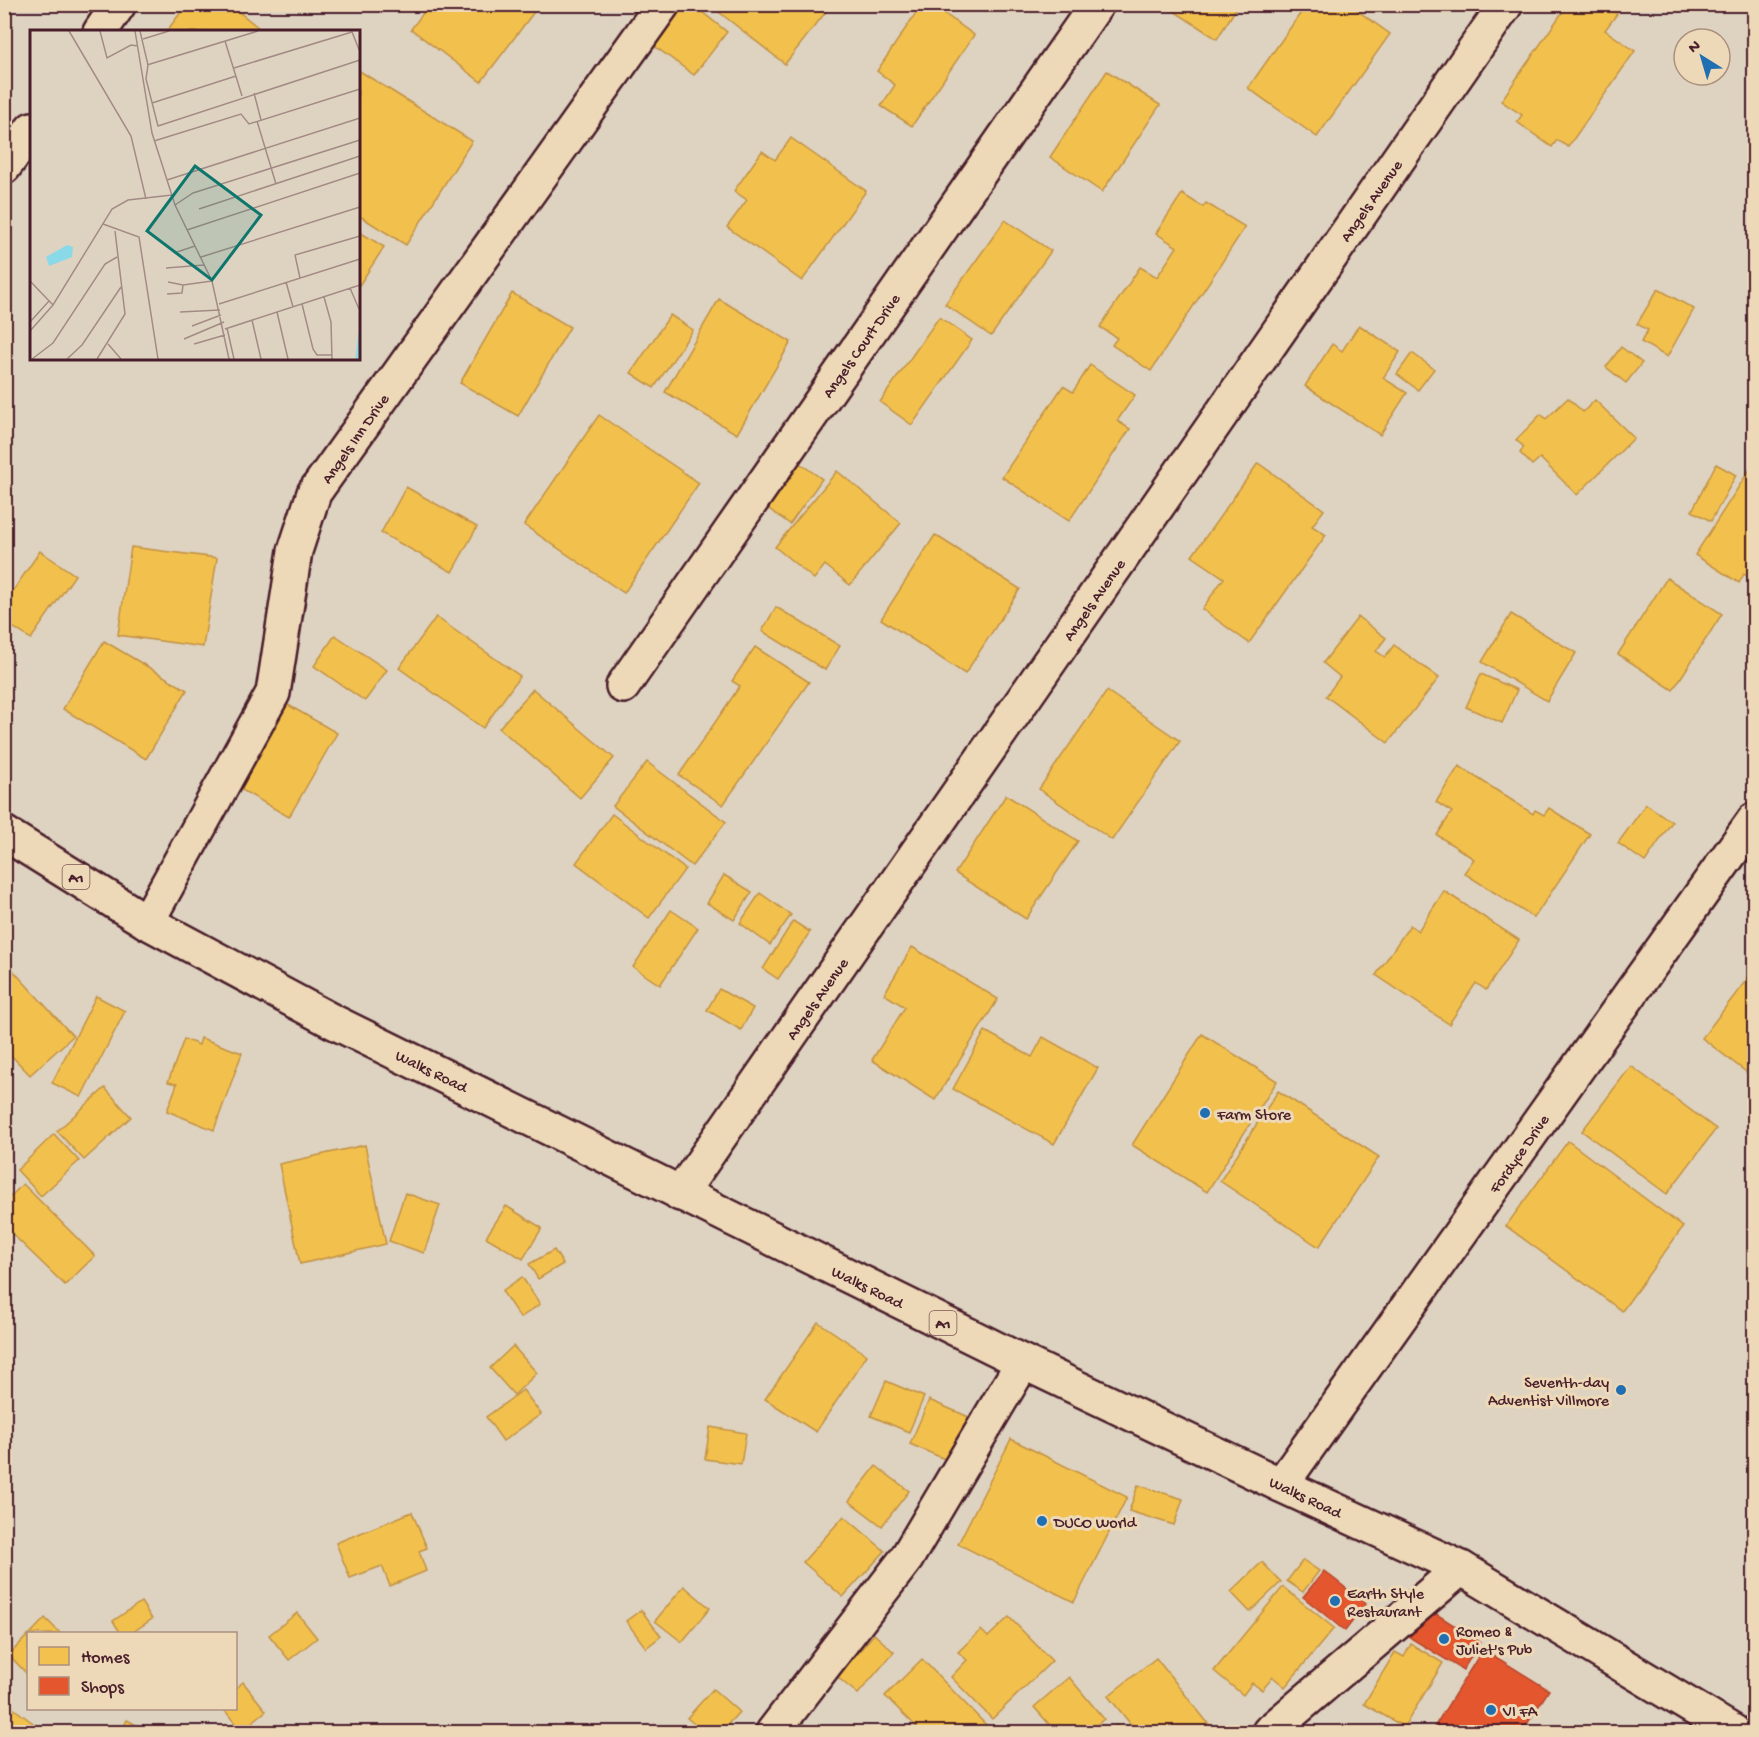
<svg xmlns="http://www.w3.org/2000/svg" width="1759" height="1737" font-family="'Gochi Hand',sans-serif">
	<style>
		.homes { fill: #f2c14e; stroke: #c09044; stroke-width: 1.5 }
		.shops { fill: #e4572e; stroke: #b6462d; stroke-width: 1.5 }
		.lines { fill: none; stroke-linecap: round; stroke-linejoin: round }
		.minor-casing { stroke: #4a1f2b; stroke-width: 38 }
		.major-casing { stroke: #4a1f2b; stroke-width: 38 }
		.minor { stroke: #edd9b7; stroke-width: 33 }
		.major { stroke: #edd9b7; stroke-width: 33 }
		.poi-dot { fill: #1f6fb2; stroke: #edd9b7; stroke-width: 2 }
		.labels { text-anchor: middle; stroke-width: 6; stroke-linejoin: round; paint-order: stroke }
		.shield { fill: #edd9b7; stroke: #7b5755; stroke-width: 1.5 }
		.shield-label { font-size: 15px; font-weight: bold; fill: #4a1f2b }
		.street-label { font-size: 16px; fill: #4a1f2b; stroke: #edd9b7 }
		.poi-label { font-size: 16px; fill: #4a1f2b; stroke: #edd9b7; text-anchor: start }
		.inset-river { fill: none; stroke: #8ad9e8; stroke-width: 3 }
		.inset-road { fill: none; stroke: #a38b85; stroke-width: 1.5 }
		.view { fill: #0f766e; fill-opacity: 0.15; stroke: #0f766e; stroke-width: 3 }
		.inset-edge { fill: none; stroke: #4a1f2b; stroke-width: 3 }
	</style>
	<rect width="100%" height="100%" fill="#ded3c1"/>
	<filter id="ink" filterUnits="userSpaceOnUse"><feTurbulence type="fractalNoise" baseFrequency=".0167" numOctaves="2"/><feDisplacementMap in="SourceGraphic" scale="12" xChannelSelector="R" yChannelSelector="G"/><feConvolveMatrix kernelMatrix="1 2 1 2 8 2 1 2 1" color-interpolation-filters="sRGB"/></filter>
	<g filter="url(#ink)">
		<g class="homes">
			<polygon points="187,4 229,4 264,32 166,32"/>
			<polygon points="430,4 540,4 481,82 411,29"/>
			<polygon points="684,4 692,4 727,32 694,75 653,45"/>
			<polygon points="719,4 832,4 785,64 715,9"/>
			<polygon points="922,4 931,4 974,35 912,126 881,106 895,85 877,71"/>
			<polygon points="1163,4 1239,4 1217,39"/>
			<polygon points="1307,4 1348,4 1390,34 1317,137 1248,88"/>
			<polygon points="1568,4 1576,10 1580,4 1603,4 1617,14 1605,30 1635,51 1568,147 1557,140 1552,147 1517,122 1522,115 1501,101"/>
			<polygon points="358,70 472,141 406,245 358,215"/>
			<polygon points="1107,71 1160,105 1102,192 1050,157"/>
			<polygon points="791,138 866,191 802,281 727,227 747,200 734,191 762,151 775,160"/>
			<polygon points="1182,194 1203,207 1206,203 1245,227 1151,371 1112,345 1117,338 1100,327 1140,267 1157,277 1177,247 1156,233"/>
			<polygon points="1005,220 1051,251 991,336 945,304"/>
			<polygon points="358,231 384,247 358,287"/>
			<polygon points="1658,289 1694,309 1667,357 1641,342 1648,330 1637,324"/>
			<polygon points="512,293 570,327 518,416 460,383"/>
			<polygon points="719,299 791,342 737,434 665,392"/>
			<polygon points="670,315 693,330 654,388 631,373"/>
			<polygon points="939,317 972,340 912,425 880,402"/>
			<polygon points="1359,325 1400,352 1383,378 1407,393 1380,435 1305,386 1332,344 1342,351"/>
			<polygon points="1621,347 1642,363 1626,383 1606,367"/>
			<polygon points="1412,353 1434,369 1418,390 1397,374"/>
			<polygon points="1090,365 1135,395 1117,421 1130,429 1069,521 1002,477 1063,386 1073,392"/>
			<polygon points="1568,398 1583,412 1595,400 1634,438 1577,495 1540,458 1532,465 1520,453 1524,447 1516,440 1541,414 1546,419"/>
			<polygon points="599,415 699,483 624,593 524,525"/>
			<polygon points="798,462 822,479 790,524 766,507"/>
			<polygon points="1258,463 1324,510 1312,526 1326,535 1249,643 1202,609 1224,578 1192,556"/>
			<polygon points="1716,464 1736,475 1711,521 1692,511"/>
			<polygon points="1750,469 1754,472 1754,581 1744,574 1739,583 1695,555"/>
			<polygon points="837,471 901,523 850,585 825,565 814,579 775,547"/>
			<polygon points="406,487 477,527 452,572 381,533"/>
			<polygon points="935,535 1020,589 965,674 881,619"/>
			<polygon points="131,547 217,558 203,647 118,635"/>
			<polygon points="40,551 75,575 31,639 4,621 4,604"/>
			<polygon points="1667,578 1722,614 1673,690 1618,654"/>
			<polygon points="776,607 840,646 825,670 762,631"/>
			<polygon points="1511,614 1576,653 1547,701 1482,662"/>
			<polygon points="436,617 520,676 483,728 399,668"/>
			<polygon points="1358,617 1386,638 1376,651 1385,657 1394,645 1439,678 1388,743 1326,696 1340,677 1323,663"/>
			<polygon points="335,635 387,670 365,701 314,666"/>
			<polygon points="104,641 187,690 146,759 63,709"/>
			<polygon points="755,647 809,682 723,805 679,775 740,686 732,681"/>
			<polygon points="1481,674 1517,690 1502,723 1466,707"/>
			<polygon points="533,689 614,758 580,798 499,728"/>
			<polygon points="1107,691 1180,741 1112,840 1039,789"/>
			<polygon points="283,702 337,733 289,817 235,786"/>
			<polygon points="647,762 726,822 692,866 613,806"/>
			<polygon points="1459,766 1533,814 1535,810 1544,815 1549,808 1590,834 1534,918 1464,873 1474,859 1437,835 1452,812 1436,802"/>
			<polygon points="1006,795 1078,841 1026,919 955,873"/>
			<polygon points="1646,804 1672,822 1645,862 1618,843"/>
			<polygon points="612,814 685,869 649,918 576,863"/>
			<polygon points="724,875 752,892 734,920 707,903"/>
			<polygon points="1444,891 1519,940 1486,990 1476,983 1449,1024 1376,975 1410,925 1418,931"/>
			<polygon points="760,893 791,915 770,945 740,923"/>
			<polygon points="671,910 698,928 660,985 633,967"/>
			<polygon points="793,921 810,932 778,979 763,969"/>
			<polygon points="912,947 998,999 935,1100 872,1060 905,1007 884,994"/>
			<polygon points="8,965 73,1036 30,1075 4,1048 4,969"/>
			<polygon points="1754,970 1754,1078 1702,1038"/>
			<polygon points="719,989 753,1008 741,1030 707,1010"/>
			<polygon points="96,996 125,1011 81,1097 52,1083"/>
			<polygon points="985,1031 1032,1057 1043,1037 1098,1068 1054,1144 953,1089"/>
			<polygon points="1202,1034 1277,1081 1207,1192 1132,1145"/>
			<polygon points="201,1038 242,1053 214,1130 167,1111 177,1084 168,1082 184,1039 199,1045"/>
			<polygon points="1631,1066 1716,1129 1667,1194 1582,1131"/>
			<polygon points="105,1088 131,1117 84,1160 57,1131"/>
			<polygon points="1278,1091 1379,1157 1319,1247 1220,1181"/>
			<polygon points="54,1134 79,1161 41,1196 17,1170"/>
			<polygon points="1568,1141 1683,1227 1622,1311 1506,1226"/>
			<polygon points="365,1145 386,1244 300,1264 279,1164"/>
			<polygon points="23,1184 95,1256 65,1285 4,1226 4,1203"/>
			<polygon points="405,1193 440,1205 424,1253 389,1241"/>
			<polygon points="506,1206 542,1228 523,1259 486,1237"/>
			<polygon points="554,1250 563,1264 538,1279 529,1264"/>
			<polygon points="522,1277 540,1304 520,1318 502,1291"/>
			<polygon points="818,1322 867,1355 816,1432 765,1399"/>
			<polygon points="513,1346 537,1373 514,1395 490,1368"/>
			<polygon points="886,1381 924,1397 909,1432 871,1416"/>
			<polygon points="523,1390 541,1414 503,1441 486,1417"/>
			<polygon points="929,1400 976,1420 956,1464 910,1444"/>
			<polygon points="710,1427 746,1433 741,1464 705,1459"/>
			<polygon points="1011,1439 1127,1497 1074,1602 958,1544"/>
			<polygon points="876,1466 909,1491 882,1526 849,1501"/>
			<polygon points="1138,1485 1183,1499 1174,1525 1129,1511"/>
			<polygon points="412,1512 427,1548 419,1551 426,1571 390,1586 382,1566 350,1578 336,1543"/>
			<polygon points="844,1516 885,1551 843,1597 803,1562"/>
			<polygon points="1303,1560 1319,1571 1303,1592 1287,1581"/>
			<polygon points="1262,1562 1281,1582 1250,1612 1231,1592"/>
			<polygon points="684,1586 710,1608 682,1642 655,1621"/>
			<polygon points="1283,1587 1334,1628 1285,1687 1273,1677 1262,1690 1252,1683 1243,1695 1214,1671"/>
			<polygon points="141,1602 152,1619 130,1634 121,1634 113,1621"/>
			<polygon points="641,1610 661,1636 646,1648 626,1621"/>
			<polygon points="297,1613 317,1638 289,1660 269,1635"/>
			<polygon points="1009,1617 1052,1661 992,1719 951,1677 967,1660 958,1652 981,1630 988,1637"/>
			<polygon points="45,1618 61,1634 30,1634"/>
			<polygon points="874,1634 894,1652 858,1694 837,1677"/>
			<polygon points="28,1635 28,1675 9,1655"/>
			<polygon points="1411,1644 1443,1663 1404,1727 1364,1704 1395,1652 1404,1657"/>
			<polygon points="1156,1658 1215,1732 1137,1732 1108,1696"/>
			<polygon points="922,1659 988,1727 983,1732 922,1732 885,1696"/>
			<polygon points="1069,1677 1104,1719 1088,1732 1056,1732 1034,1707"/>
			<polygon points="243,1682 266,1711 241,1731 223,1708 236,1708 236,1688"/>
			<polygon points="713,1689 739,1712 721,1732 704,1732 687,1718"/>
			<polygon points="13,1708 45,1732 4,1732 4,1720"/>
			<polygon points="127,1720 149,1732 121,1732"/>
			<polygon points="1116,1725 1122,1732 1108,1732"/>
		</g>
		<g class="shops">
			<polygon points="1324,1571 1366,1604 1345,1631 1303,1597"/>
			<polygon points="1427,1608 1480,1642 1463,1670 1409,1637"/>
			<polygon points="1483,1649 1549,1690 1522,1732 1438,1732 1433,1729"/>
		</g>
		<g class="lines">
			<defs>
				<g id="minor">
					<polyline points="100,32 119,4"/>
					<polyline points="4,167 32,129"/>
					<polyline points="623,686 1097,4"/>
					<polyline points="147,922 273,693 295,551 314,493 663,4"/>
					<polyline points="680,1194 1506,4"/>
					<polyline points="1281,1485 1754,820"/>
					<polyline points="773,1732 906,1559 1023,1362"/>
					<polyline points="1269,1732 1461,1568"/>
				</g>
				<polyline id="major" points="4,833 147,922 332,1021 1023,1362 1281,1485 1461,1568 1734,1732"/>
			</defs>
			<use href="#minor" class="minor-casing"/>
			<use href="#major" class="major-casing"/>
			<use href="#minor" class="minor"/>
			<use href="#major" class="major"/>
		</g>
	</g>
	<g class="poi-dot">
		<circle cx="1205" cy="1113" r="6"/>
		<circle cx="1621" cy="1390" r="6"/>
		<circle cx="1042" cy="1521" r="6"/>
		<circle cx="1335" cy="1601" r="6"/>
		<circle cx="1444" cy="1639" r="6"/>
		<circle cx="1491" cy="1710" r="6"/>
	</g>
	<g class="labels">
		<g class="shield">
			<rect x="62.5" y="865" width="27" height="24" rx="4.5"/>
			<rect x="929.5" y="1311" width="27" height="24" rx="4.5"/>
		</g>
		<g class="shield-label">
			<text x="76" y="882">A1</text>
			<text x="943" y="1328">A1</text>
		</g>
		<g class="street-label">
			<text transform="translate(1370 200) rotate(-55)" y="6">Angels Avenue</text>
			<text transform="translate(860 345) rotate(-55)" y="6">Angels Court Drive</text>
			<text transform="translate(354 438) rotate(-55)" y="6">Angels Inn Drive</text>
			<text transform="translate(1093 599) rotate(-55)" y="6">Angels Avenue</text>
			<text transform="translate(816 998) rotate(-55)" y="6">Angels Avenue</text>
			<text transform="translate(432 1070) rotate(26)" y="6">Walks Road</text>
			<text transform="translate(1518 1153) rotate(-55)" y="6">Fordyce Drive</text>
			<text transform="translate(868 1286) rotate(26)" y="6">Walks Road</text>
			<text transform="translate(1306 1496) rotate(25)" y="6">Walks Road</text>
		</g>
		<g class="poi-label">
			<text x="1217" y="1119">Farm Store</text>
			<text x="1609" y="1387" text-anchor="end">Seventh-day<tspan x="1609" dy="18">Adventist Villmore</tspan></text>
			<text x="1054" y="1527">DUCO World</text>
			<text x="1347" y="1598">Earth Style<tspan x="1347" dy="18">Restaurant</tspan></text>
			<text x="1456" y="1636">Romeo &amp;<tspan x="1456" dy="18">Juliet's Pub</tspan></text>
			<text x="1503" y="1716">VI FA</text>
		</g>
	</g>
	<g transform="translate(30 30)">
		<rect width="330" height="330" fill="#ded3c1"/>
		<path d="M37,215L43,217L42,227L19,236L16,227Z" fill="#8ad9e8"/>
		<path class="inset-river" d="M327,329L330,301"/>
		<path class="inset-road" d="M39,1L101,106L116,169M70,1L77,28L101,15L108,16M105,1L122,103L145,175L182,251L199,329M110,1L118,35L116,49L128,96L330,30M113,9L139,1M195,11L212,66M117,35L228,1M204,38L322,2L330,22M224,63L231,90M122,73L206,46M227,91L246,154M124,111L211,84L219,94L330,59M137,150L330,88M145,175L163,163L330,110M169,179L330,126M73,194L109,207L128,329M157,200L330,143M144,223L165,216M171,227L330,177M136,238L174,235M270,248L265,225L330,206M0,251L23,275M138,252L153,255L182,251M256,252L263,277M320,258L329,279M137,264L152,263L153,255M294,267L301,292L302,329M189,274L330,229M272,274L283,319L287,325H302M150,282L190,280M247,282L258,329M222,290L231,329M0,292L19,271M162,296L191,285M197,298L204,329M195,299L330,255M0,301L23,275L82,179L98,170L142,165M154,309L194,292M78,314L91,329M164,314L195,305M2,329L23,313L75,234L87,227M37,329L52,315L91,257M67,329L95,284L85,201"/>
		<path class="view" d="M165,136L231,185L182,250L117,201Z"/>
		<rect width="330" height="330" class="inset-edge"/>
	</g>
	<rect width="1759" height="1737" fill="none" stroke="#edd9b7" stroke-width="24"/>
	<rect x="12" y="12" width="1735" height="1713" fill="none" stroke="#4a1f2b" stroke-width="2" filter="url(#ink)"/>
	<rect x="27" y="1632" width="210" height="78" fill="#edd9b7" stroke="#ac8f7f" stroke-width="1.5"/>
	<rect x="39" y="1647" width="30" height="18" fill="#f2c14e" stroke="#ac8f7f" stroke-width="1.5"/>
	<text x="81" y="1662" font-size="18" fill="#4a1f2b">Homes</text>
	<rect x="39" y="1677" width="30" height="18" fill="#e4572e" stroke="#ac8f7f" stroke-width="1.5"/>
	<text x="81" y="1692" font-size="18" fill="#4a1f2b">Shops</text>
	<g transform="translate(1702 57) rotate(323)"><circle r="28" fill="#edd9b7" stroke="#ac8f7f" stroke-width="1.5"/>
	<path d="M0-4.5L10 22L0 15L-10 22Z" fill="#1f6fb2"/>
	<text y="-9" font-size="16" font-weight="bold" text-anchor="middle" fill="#4a1f2b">N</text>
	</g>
</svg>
